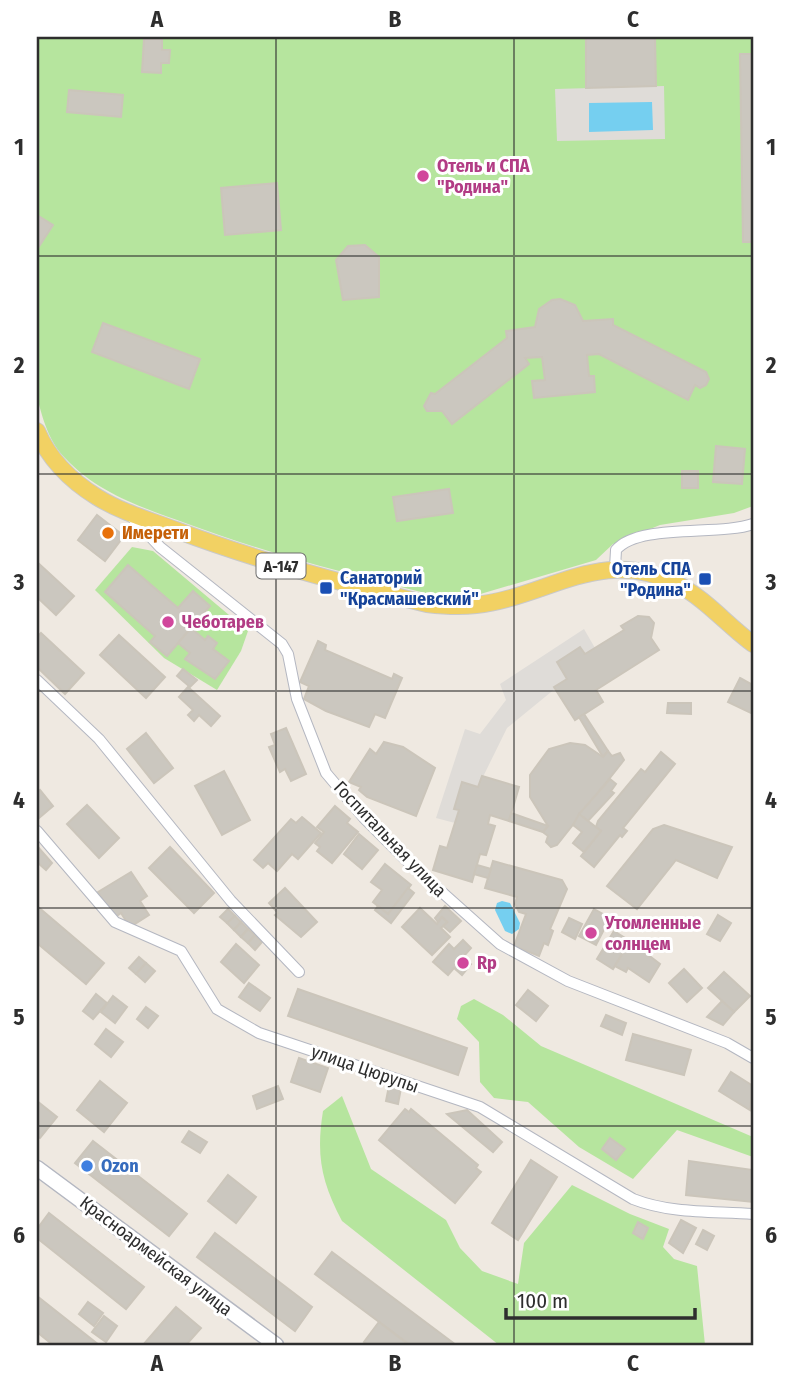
<svg xmlns="http://www.w3.org/2000/svg" width="790" height="1382" font-family="'Fira Sans Condensed',sans-serif">
	<style>
		.green { fill: #b6e59e }
		.plaza { fill: #dfdcd8 }
		.water { fill: #75cff0 }
		.building { fill: #cbc7bf; stroke: #cbc5ba; stroke-width: 2 }
		.lines { fill: none; stroke-linecap: round; stroke-linejoin: round }
		.street-casing { stroke: #b4b7c1; stroke-width: 12 }
		.secondary-casing { stroke: #b4b7c1; stroke-width: 17 }
		.primary-casing { stroke: #c9c9c9; stroke-width: 18 }
		.street { stroke: #fff; stroke-width: 10 }
		.secondary { stroke: #fff; stroke-width: 14 }
		.primary { stroke: #f2d163; stroke-width: 16 }
		.grid { fill: none; stroke: #2e2e2e; stroke-width: 2; stroke-opacity: 0.55 }
		.hotel-dot { fill: #d1479c; stroke: #fff; stroke-width: 2.5 }
		.food-dot { fill: #e8710a; stroke: #fff; stroke-width: 2.5 }
		.transit-dot { fill: #1a4fb4; stroke: #fff; stroke-width: 2.5 }
		.shop-dot { fill: #3f7fe0; stroke: #fff; stroke-width: 2.5 }
		.labels { text-anchor: middle; stroke-width: 6; stroke-linejoin: round; paint-order: stroke }
		.shield { fill: #fff; stroke: #6d6d6d; stroke-width: 2 }
		.shield-label { font-size: 16px; font-weight: bold; fill: #2e2e2e }
		.hotel-label { font-size: 18px; font-weight: bold; fill: #b23c85; stroke: #fff; text-anchor: start }
		.food-label { font-size: 18px; font-weight: bold; fill: #c56008; stroke: #fff; text-anchor: start }
		.transit-label { font-size: 18px; font-weight: bold; fill: #164399; stroke: #fff; text-anchor: end }
		.street-label { font-size: 18px; fill: #2e2e2e; stroke: #fff }
		.shop-label { font-size: 18px; font-weight: bold; fill: #366cbe; stroke: #fff; text-anchor: start }
		.neatline { fill: none; stroke: #2e2e2e; stroke-width: 2.5 }
		.grid-label { font-size: 23px; text-anchor: middle; font-weight: bold; fill: #2e2e2e }
	</style>
	<rect width="100%" height="100%" fill="#efe9e1"/>
	<g class="green">
		<path d="M37,37H753V506L734,513L660,525L613,544L596,560L477,595L429,594C348,574 266,553 188,524C144,508 99,494 66,459C49,442 43,420 37,397Z"/>
		<polygon points="132,547 153,551 248,631 241,651 217,690 164,658 95,590"/>
		<polygon points="474,999 503,1015 541,1046 753,1137 753,1157 677,1130 633,1179 579,1147 528,1102 494,1098 480,1082 479,1042 457,1019 461,1006"/>
		<path d="M342,1096L371,1169L446,1220L460,1248L482,1271L518,1284L524,1243L572,1185L630,1214L669,1229L663,1247L674,1259L697,1266L705,1345H499L342,1221C321,1181 316,1155 323,1111Z"/>
	</g>
	<g class="plaza">
		<polygon points="664,86 665,139 557,141 555,89"/>
		<polygon points="584,629 595,648 585,654 580,648 557,662 567,679 507,728 478,787 462,782 454,808 459,810 455,823 436,818 465,729 480,734 506,700 500,684"/>
	</g>
	<g class="water">
		<polygon points="652,102 653,130 589,132 589,103"/>
		<polygon points="502,901 510,903 520,923 519,929 512,934 505,931 495,910 497,903"/>
	</g>
	<g class="building">
		<polygon points="586,37 655,37 656,86 586,88"/>
		<polygon points="144,39 162,39 162,50 170,50 169,63 161,63 161,73 142,72"/>
		<polygon points="740,54 753,54 753,242 743,242"/>
		<polygon points="69,90 123,95 121,117 67,112"/>
		<polygon points="277,183 281,230 225,235 221,188"/>
		<polygon points="37,215 53,225 38,248 37,247"/>
		<polygon points="365,245 379,257 379,297 343,300 336,260 348,246"/>
		<polygon points="560,299 575,305 583,321 613,319 613,325 706,372 709,379 706,385 700,388 695,385 688,400 599,354 587,355 589,376 594,376 595,392 534,398 532,381 545,380 542,357 525,358 529,364 452,424 442,411 427,411 424,406 431,393 435,394 507,338 506,331 535,327 539,309 552,300"/>
		<polygon points="103,323 200,359 189,389 92,352"/>
		<polygon points="716,446 745,449 742,484 713,482"/>
		<rect x="682" y="471" width="16" height="17"/>
		<polygon points="449,489 453,513 397,521 393,497"/>
		<polygon points="97,515 124,536 105,561 78,540"/>
		<polygon points="37,562 74,596 56,615 37,597"/>
		<polygon points="128,565 178,608 193,591 210,606 167,656 150,642 155,636 105,592"/>
		<polygon points="638,616 649,617 654,623 651,638 659,650 596,690 603,702 575,720 554,687 567,679 557,662 580,647 585,654 624,630 621,626"/>
		<polygon points="191,628 205,640 208,636 217,643 213,649 229,661 215,679 185,659 190,653 178,643"/>
		<polygon points="41,633 84,673 65,694 37,667 37,637"/>
		<polygon points="119,635 165,677 146,698 100,655"/>
		<polygon points="318,641 326,645 325,650 392,679 394,674 402,678 385,718 375,714 369,727 326,711 304,699 309,686 300,682"/>
		<polygon points="183,669 197,680 190,687 177,676"/>
		<polygon points="740,678 753,685 753,714 728,702"/>
		<polygon points="188,687 220,716 211,726 199,715 194,721 188,715 193,710 179,697"/>
		<polygon points="668,703 691,703 691,714 667,713"/>
		<polygon points="584,714 608,751 603,757 579,717"/>
		<polygon points="286,728 306,774 291,781 285,769 280,772 269,747 275,745 271,734"/>
		<polygon points="146,733 173,768 154,783 127,749"/>
		<polygon points="384,742 403,747 435,768 416,816 367,797 359,790 361,787 349,782 370,749 376,754"/>
		<polygon points="570,743 585,745 603,757 608,751 612,756 620,753 624,760 557,845 551,847 546,842 548,836 543,832 548,826 530,797 530,775 549,749"/>
		<polygon points="661,752 675,764 623,828 627,831 622,837 620,835 594,867 581,856 601,831 596,827 598,821 641,769 645,772"/>
		<polygon points="224,771 250,820 222,835 195,786"/>
		<polygon points="482,776 519,787 509,821 490,815 488,824 495,826 486,855 480,854 472,882 433,870 440,846 447,848 459,810 454,809 462,782 478,787"/>
		<polygon points="610,779 616,784 611,791 614,793 588,821 579,814"/>
		<polygon points="40,790 53,806 39,818 37,793"/>
		<polygon points="87,805 119,838 99,858 67,824"/>
		<polygon points="335,806 350,819 347,823 358,832 332,863 317,851 320,847 315,843 324,832 317,827"/>
		<polygon points="511,813 548,826 543,832 509,821"/>
		<polygon points="579,814 601,831 584,852 573,843 582,832 573,825"/>
		<polygon points="302,817 321,833 298,859 292,854 277,871 268,863 263,868 254,860 291,819 296,823"/>
		<polygon points="664,825 732,847 717,878 676,860 637,909 607,886 653,829"/>
		<polygon points="359,834 378,850 362,869 344,854"/>
		<polygon points="37,846 52,863 46,870 37,862"/>
		<polygon points="170,847 214,893 194,913 149,868"/>
		<polygon points="493,861 562,880 567,889 550,929 553,931 548,945 544,943 539,956 514,946 526,914 519,912 515,904 517,897 485,888"/>
		<polygon points="385,864 411,885 388,914 373,902 382,890 371,882"/>
		<polygon points="477,865 491,869 488,878 474,874"/>
		<polygon points="131,872 147,896 140,901 149,915 130,927 121,913 114,918 98,892"/>
		<polygon points="285,888 317,922 301,937 275,915 278,913 269,903"/>
		<polygon points="408,888 414,893 391,923 375,910 378,906 388,914"/>
		<polygon points="37,906 104,963 86,984 37,943"/>
		<polygon points="445,906 461,921 450,932 443,926 447,922 442,917 438,922 435,918"/>
		<polygon points="420,908 437,924 442,917 447,922 441,928 450,937 432,955 402,927"/>
		<polygon points="228,909 235,916 227,923 220,917"/>
		<polygon points="594,909 610,918 596,945 579,936"/>
		<polygon points="718,915 731,923 720,941 707,934"/>
		<polygon points="235,916 241,922 234,930 227,923"/>
		<polygon points="569,918 582,924 575,939 562,932"/>
		<polygon points="241,922 248,929 241,937 234,930"/>
		<polygon points="248,929 255,935 248,943 241,937"/>
		<polygon points="614,931 630,941 613,969 597,959"/>
		<polygon points="255,935 262,942 255,950 248,943"/>
		<polygon points="463,940 471,948 463,957 471,964 462,975 454,968 448,975 433,962 449,944 454,949"/>
		<polygon points="630,941 660,964 649,982 628,968 626,972 615,966"/>
		<polygon points="236,944 259,965 244,983 221,962"/>
		<polygon points="139,957 146,963 136,974 129,968"/>
		<polygon points="146,963 155,971 145,982 136,974"/>
		<polygon points="684,969 702,988 687,1002 669,983"/>
		<polygon points="724,972 750,996 734,1012 708,988"/>
		<polygon points="249,983 270,998 260,1011 239,997"/>
		<polygon points="298,989 467,1048 458,1075 288,1016"/>
		<polygon points="528,990 548,1006 536,1021 516,1005"/>
		<polygon points="96,994 107,1003 93,1019 83,1011"/>
		<polygon points="113,996 127,1007 115,1023 101,1012"/>
		<polygon points="722,1001 734,1012 723,1025 707,1017"/>
		<polygon points="146,1007 158,1016 148,1028 137,1019"/>
		<polygon points="606,1015 626,1023 622,1035 601,1026"/>
		<polygon points="106,1029 123,1042 111,1057 95,1044"/>
		<polygon points="633,1034 691,1050 684,1075 626,1060"/>
		<polygon points="299,1058 328,1068 320,1092 291,1082"/>
		<polygon points="731,1072 753,1086 750,1110 719,1091"/>
		<polygon points="100,1081 127,1103 104,1132 77,1110"/>
		<polygon points="278,1086 283,1099 257,1109 253,1096"/>
		<polygon points="389,1086 401,1088 398,1104 386,1101"/>
		<polygon points="37,1101 57,1117 40,1138 37,1136"/>
		<polygon points="405,1109 409,1112 411,1109 478,1165 476,1168 481,1172 455,1203 379,1140"/>
		<polygon points="467,1110 502,1142 493,1152 447,1114"/>
		<polygon points="189,1131 207,1142 200,1153 182,1142"/>
		<polygon points="610,1138 625,1149 616,1160 602,1149"/>
		<polygon points="93,1141 187,1214 169,1236 75,1163"/>
		<polygon points="531,1160 557,1177 518,1240 492,1223"/>
		<polygon points="689,1161 753,1170 753,1202 686,1195"/>
		<polygon points="228,1175 256,1197 236,1223 208,1201"/>
		<polygon points="49,1213 144,1287 126,1309 37,1238 37,1229"/>
		<polygon points="681,1220 696,1228 683,1253 669,1243"/>
		<polygon points="638,1222 648,1228 643,1239 633,1233"/>
		<polygon points="703,1230 714,1236 707,1250 696,1244"/>
		<polygon points="215,1233 312,1307 295,1331 197,1257"/>
		<polygon points="332,1252 456,1345 410,1345 315,1274"/>
		<polygon points="37,1296 99,1345 53,1345 37,1332"/>
		<polygon points="88,1302 103,1313 94,1326 79,1314"/>
		<polygon points="176,1307 201,1328 186,1345 143,1345"/>
		<polygon points="104,1316 117,1326 106,1342 92,1332"/>
		<polygon points="379,1322 409,1345 369,1345 364,1342"/>
	</g>
	<g class="lines">
		<defs>
			<g id="street">
				<polyline points="132,517 160,547 282,644 288,654 297,699 326,773 364,818 406,860 500,944 568,981 727,1043 753,1058"/>
				<path d="M615,568L616,550C638,523 720,536 753,524"/>
				<polyline points="37,680 99,739 231,901 299,972"/>
				<path d="M37,831L115,922L181,951L217,1009L259,1033L480,1107L633,1199C671,1214 713,1211 753,1214"/>
			</g>
			<polyline id="secondary" points="37,1168 276,1345"/>
			<path id="primary" d="M37,431C49,459 71,481 97,497C121,512 149,520 176,530C258,561 342,583 427,604C444,606 459,607 476,605C548,597 602,545 677,584C706,599 727,625 753,644"/>
		</defs>
		<use href="#street" class="street-casing"/>
		<use href="#secondary" class="secondary-casing"/>
		<use href="#primary" class="primary-casing"/>
		<use href="#street" class="street"/>
		<use href="#secondary" class="secondary"/>
		<use href="#primary" class="primary"/>
	</g>
	<path class="grid" d="M276,37V1345M514,37V1345M37,256H753M37,474H753M37,691H753M37,908H753M37,1126H753"/>
	<g class="hotel-dot">
		<circle cx="423" cy="176" r="7"/>
		<circle cx="168" cy="622" r="7"/>
		<circle cx="591" cy="933" r="7"/>
		<circle cx="463" cy="963" r="7"/>
	</g>
	<circle class="food-dot" cx="108" cy="533" r="7"/>
	<g class="transit-dot">
		<rect x="698" y="572" width="14" height="14" rx="3.5"/>
		<rect x="319" y="581" width="14" height="14" rx="3.5"/>
	</g>
	<circle class="shop-dot" cx="87" cy="1166" r="7"/>
	<g class="labels">
		<rect class="shield" x="256.5" y="553.5" width="49" height="25" rx="5"/>
		<g class="shield-label">
			<text x="281" y="572">А-147</text>
		</g>
		<g class="hotel-label">
			<text x="437" y="172">Отель и СПА<tspan x="437" dy="21">"Родина"</tspan></text>
			<text x="182" y="628">Чеботарев</text>
			<text x="605" y="929">Утомленные<tspan x="605" dy="21">солнцем</tspan></text>
			<text x="477" y="969">Rp</text>
		</g>
		<g class="food-label">
			<text x="122" y="539">Имерети</text>
		</g>
		<g class="transit-label">
			<text x="691" y="575">Отель СПА<tspan x="691" dy="21">"Родина"</tspan></text>
			<text x="340" y="584" text-anchor="start">Санаторий<tspan x="340" dy="21">"Красмашевский"</tspan></text>
		</g>
		<g class="street-label">
			<text transform="translate(390 839) rotate(46)" y="6">Госпитальная улица</text>
			<text transform="translate(365 1069) rotate(19)" y="6">улица Цюрупы</text>
			<text transform="translate(156 1256) rotate(37)" y="6">Красноармейская улица</text>
		</g>
		<g class="shop-label">
			<text x="101" y="1172">Ozon</text>
		</g>
	</g>
	<rect width="790" height="1382" fill="none" stroke="#ffffff" stroke-width="77"/>
	<path d="M506 1308v10h189v-10" fill="none" stroke="#2e2e2e" stroke-width="3.5"/>
	<text x="517" y="1308" font-size="21" fill="#2e2e2e" stroke="#ffffff" stroke-width="5" paint-order="stroke">100 m</text>
	<rect x="38" y="38" width="714" height="1306" class="neatline"/>
	<g class="grid-label">
		<text x="157" y="27">A</text>
		<text x="395" y="27">B</text>
		<text x="633" y="27">C</text>
		<text x="19" y="155">1</text>
		<text x="771" y="155">1</text>
		<text x="19" y="373">2</text>
		<text x="771" y="373">2</text>
		<text x="19" y="590">3</text>
		<text x="771" y="590">3</text>
		<text x="19" y="808">4</text>
		<text x="771" y="808">4</text>
		<text x="19" y="1025">5</text>
		<text x="771" y="1025">5</text>
		<text x="19" y="1243">6</text>
		<text x="771" y="1243">6</text>
		<text x="157" y="1371">A</text>
		<text x="395" y="1371">B</text>
		<text x="633" y="1371">C</text>
	</g>
</svg>
